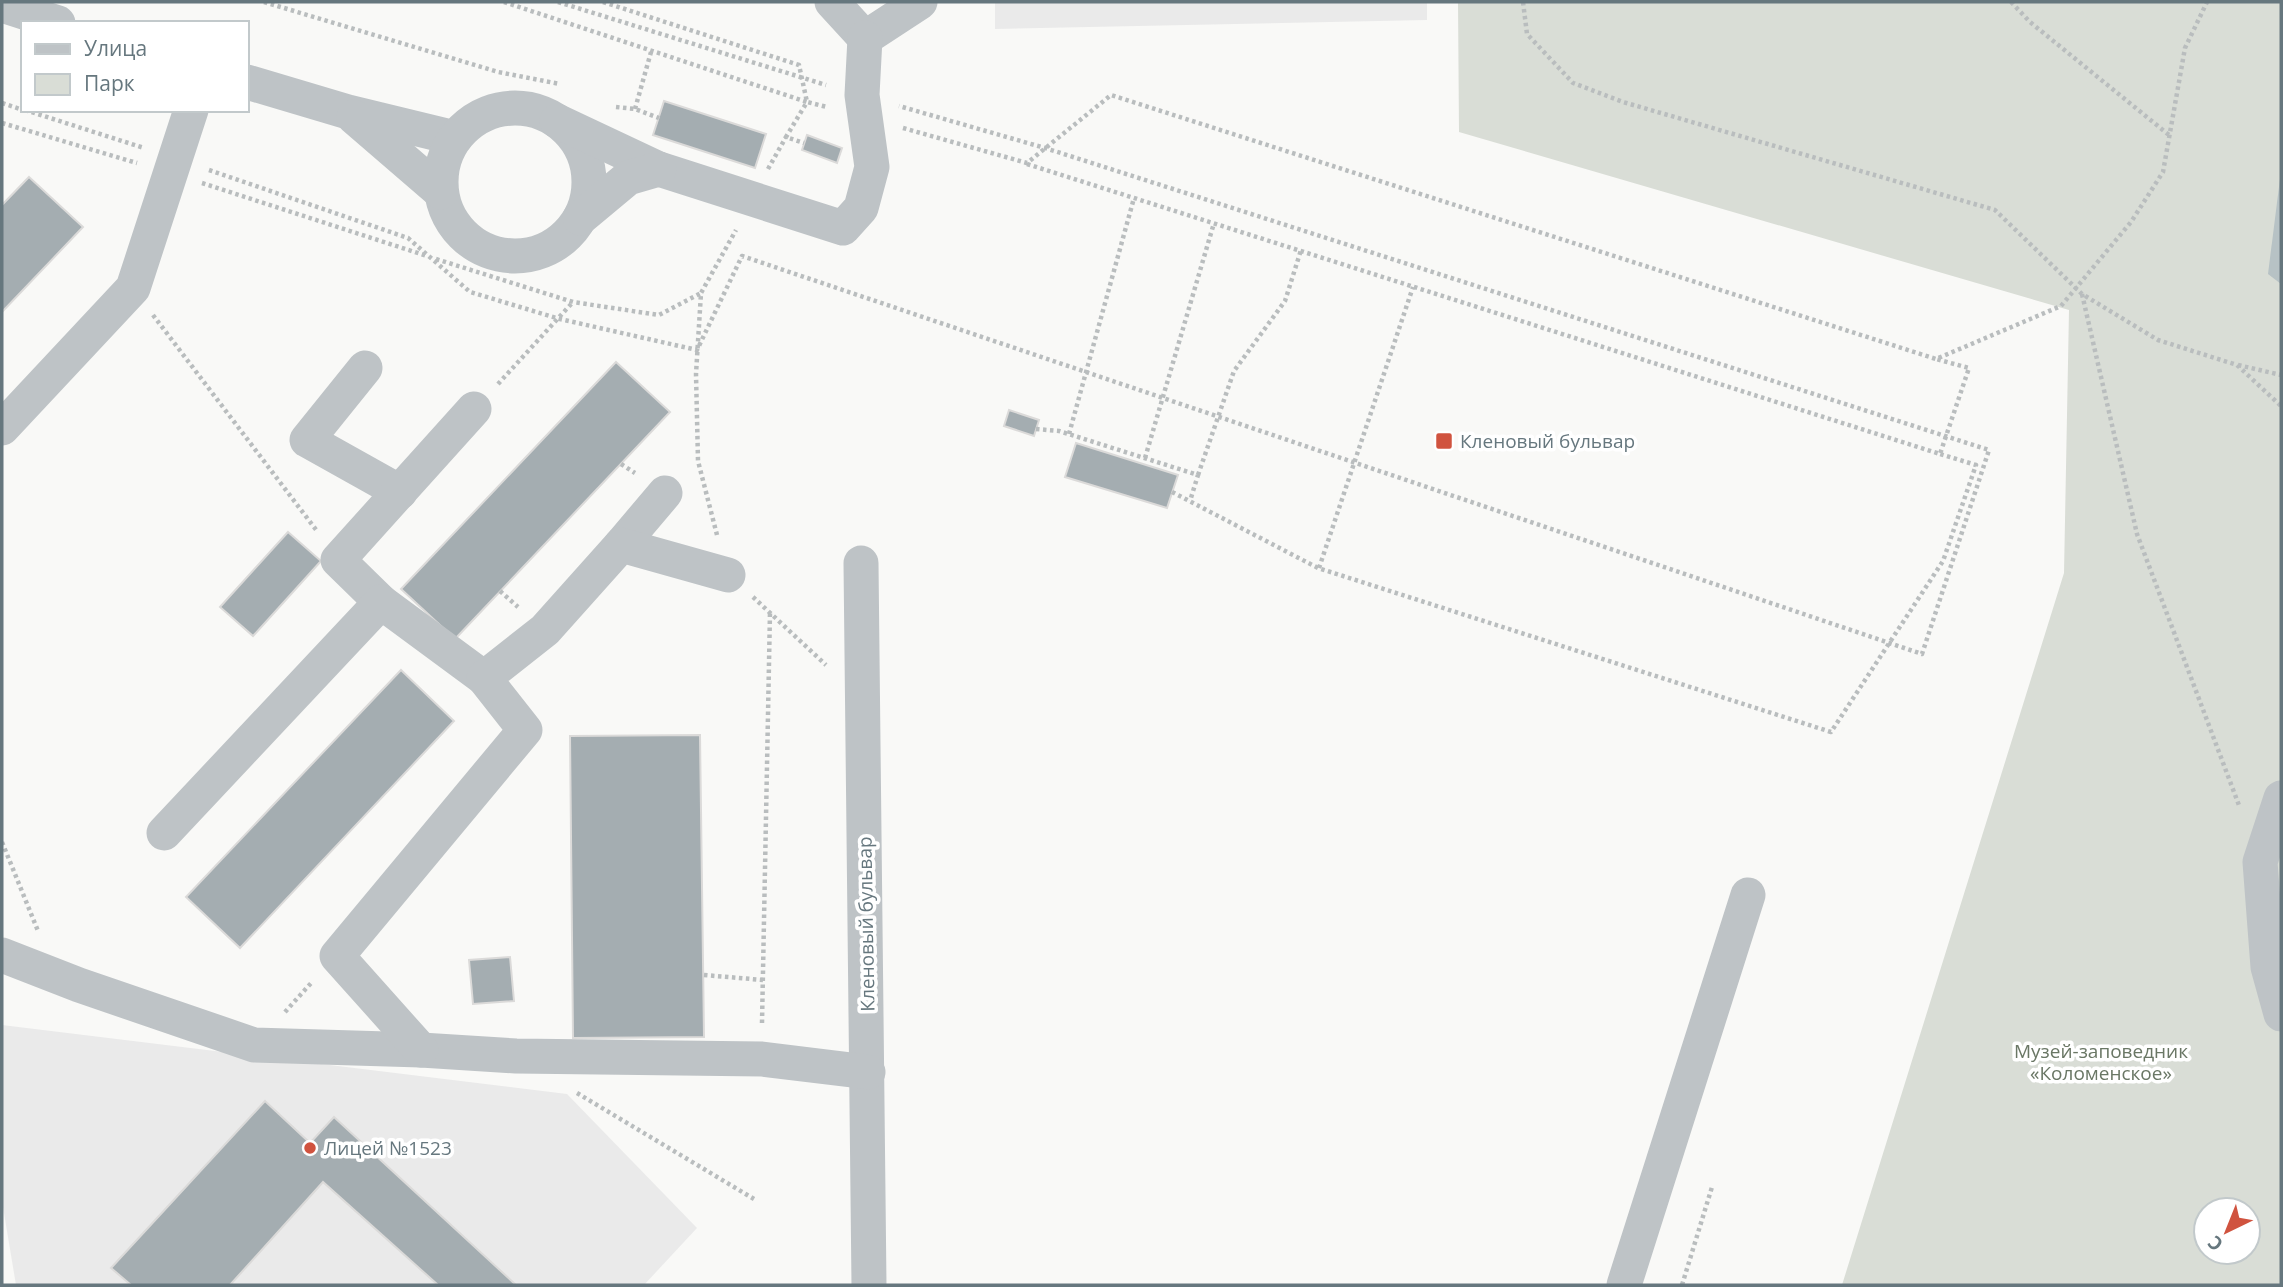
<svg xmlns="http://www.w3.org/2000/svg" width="2283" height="1287" font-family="'Open Sans',sans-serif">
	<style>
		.built { fill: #eaeaea }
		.green { fill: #d9ddd6; fill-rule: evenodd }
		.water { fill: #b7c2c5 }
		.building { fill: #a4adb1; stroke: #dbdad9; stroke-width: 2 }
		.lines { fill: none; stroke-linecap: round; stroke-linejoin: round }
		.path { stroke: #b9bdbe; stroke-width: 4.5; stroke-dasharray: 3.5 3.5; stroke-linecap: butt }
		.minor { stroke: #bec3c6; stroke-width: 35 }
		.poi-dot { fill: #d0533f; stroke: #fff; stroke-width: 2.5 }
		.labels { text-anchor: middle; stroke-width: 7; stroke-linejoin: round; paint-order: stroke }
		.poi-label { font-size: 19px; fill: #66777e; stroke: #fff; text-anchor: start }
		.street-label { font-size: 19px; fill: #66777e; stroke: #fff }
		.park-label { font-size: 19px; fill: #6a7765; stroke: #fff }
	</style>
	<rect width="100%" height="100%" fill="#f9f9f7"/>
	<g class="built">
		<polygon points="995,2 1427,2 1427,20 995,29"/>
		<polygon points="2,1025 567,1094 697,1228 644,1285 16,1285 2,1201"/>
	</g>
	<path class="green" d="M1458,2H2281V1285H1842L2064,573L2069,310L1459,132ZM2206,1210H2248V1252H2206Z"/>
	<polygon class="water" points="2281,171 2281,284 2268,274"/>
	<g class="building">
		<polygon points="664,101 766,134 755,168 653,135"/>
		<polygon points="807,135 842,148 837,163 802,150"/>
		<polygon points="29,177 83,227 2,312 2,205"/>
		<polygon points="616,362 670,412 455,639 401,589"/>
		<polygon points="1009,410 1039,420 1034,436 1004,426"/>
		<polygon points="1076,443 1178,475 1167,508 1065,477"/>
		<polygon points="288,532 321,561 253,636 220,607"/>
		<polygon points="401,670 454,721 240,948 186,897"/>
		<polygon points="700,735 704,1037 573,1038 570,736"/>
		<polygon points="510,957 514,1001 473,1004 469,960"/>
		<polygon points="265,1101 310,1143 334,1117 516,1285 438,1285 323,1182 230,1285 131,1285 111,1268"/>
	</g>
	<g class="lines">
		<g class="path">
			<polyline points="264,2 498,72 560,84"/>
			<polyline points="504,2 807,102 786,137 804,143"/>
			<polyline points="558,2 826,85"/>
			<polyline points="603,2 799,65 807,102 827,107"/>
			<polyline points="1523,2 1527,34 1573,83 1623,102 1995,210 2082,294 2158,340 2237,365 2281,406"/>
			<polyline points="2011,2 2030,22 2169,135"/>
			<polyline points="2,103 23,110"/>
			<polyline points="616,107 635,109 659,118"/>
			<polyline points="635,109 651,52"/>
			<polyline points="25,110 144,148"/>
			<polyline points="2,123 137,163"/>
			<polyline points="903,128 1027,163 1111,95 1936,359 2061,306 2131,222 2163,172 2185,48 2207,2"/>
			<polyline points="1027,164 1940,454 1969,368 1936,359"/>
			<polyline points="768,169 786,137"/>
			<polyline points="209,170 408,238 470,292 560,319 697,350 742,256 1922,654 1989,450 1045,148 899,106"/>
			<polyline points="202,183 427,256"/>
			<polyline points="436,259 573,302 659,315 701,293"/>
			<polyline points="2082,294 2137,534 2240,808"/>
			<polyline points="153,315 317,531"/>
			<polyline points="2238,365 2281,375"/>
			<polyline points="498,384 573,302"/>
			<polyline points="1036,429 1059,431 1198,475 1190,501"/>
			<polyline points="1069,434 1134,198"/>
			<polyline points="1145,458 1214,223"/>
			<polyline points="621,464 635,473"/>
			<polyline points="1198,475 1234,371 1285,301 1301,250"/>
			<polyline points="1172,492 1318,568 1831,732 1943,561 1976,465 1940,454"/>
			<polyline points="717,535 698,461 696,374 701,293 736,230"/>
			<polyline points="1319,568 1413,287"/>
			<polyline points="500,591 518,607"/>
			<polyline points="753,597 826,665"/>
			<polyline points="2,842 38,931"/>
			<polyline points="704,975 763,980"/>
			<polyline points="285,1012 312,982"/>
			<polyline points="762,1023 770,612"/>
			<polyline points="577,1093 754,1199"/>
			<polyline points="1682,1285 1712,1187"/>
		</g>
		<g class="minor">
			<polyline points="832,2 865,38 920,2"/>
			<polyline points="2,5 58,23"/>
			<polyline points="247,82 348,112 455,138"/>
			<circle cx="515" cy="182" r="74"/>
			<polyline points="354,117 441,192"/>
			<polyline points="557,121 659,169 843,228 861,208 872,167 862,95 865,38"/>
			<polyline points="580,218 628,178 659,169"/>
			<polyline points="365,368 307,440 400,492"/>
			<polyline points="2,428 133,288 191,110"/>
			<polyline points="621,545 665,493"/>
			<polyline points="861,563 869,1285"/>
			<polyline points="381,602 338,560 474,409"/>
			<polyline points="2281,798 2260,862 2268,967 2281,1014"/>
			<polyline points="164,833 381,602 484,678"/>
			<polyline points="2,955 79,985 254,1045 421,1050 516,1056 762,1059 868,1072"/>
			<polyline points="421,1050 337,956 525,730 484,678 545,630 621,545 728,575"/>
			<polyline points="1624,1285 1748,895"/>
		</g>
	</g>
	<g class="poi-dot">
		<rect x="1435" y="432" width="18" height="18" rx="3.5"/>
		<circle cx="310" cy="1148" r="7"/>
	</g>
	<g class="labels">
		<g class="poi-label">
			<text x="1460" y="448">Кленовый бульвар</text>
			<text x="324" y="1155">Лицей №1523</text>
		</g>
		<g class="street-label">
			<text transform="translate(866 924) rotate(-91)" y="7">Кленовый бульвар</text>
		</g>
		<g class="park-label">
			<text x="2101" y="1058">Музей-заповедник<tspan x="2101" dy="22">«Коломенское»</tspan></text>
		</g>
	</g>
	<rect width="2283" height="1287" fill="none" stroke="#66777e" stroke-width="7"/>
	<rect x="21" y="21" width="228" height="91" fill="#ffffff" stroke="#c2c9cb" stroke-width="2"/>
	<rect x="35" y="44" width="35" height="10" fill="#bec3c6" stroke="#c2c9cb" stroke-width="2"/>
	<text x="84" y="56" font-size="21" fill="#66777e">Улица</text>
	<rect x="35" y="74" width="35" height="21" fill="#d9ddd6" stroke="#c2c9cb" stroke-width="2"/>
	<text x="84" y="91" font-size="21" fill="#66777e">Парк</text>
	<g transform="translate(2227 1231) rotate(223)"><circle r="33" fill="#ffffff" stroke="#c2c9cb" stroke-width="2"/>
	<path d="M0-5L12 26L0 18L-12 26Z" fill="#d0533f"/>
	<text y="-10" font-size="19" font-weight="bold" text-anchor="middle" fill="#66777e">С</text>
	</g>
</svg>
